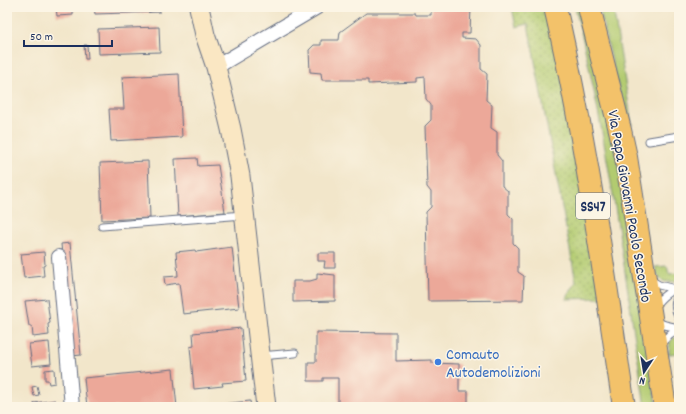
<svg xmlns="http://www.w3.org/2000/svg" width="686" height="414" font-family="Dekko,sans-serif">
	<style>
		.grass { fill: #b2cb70; stroke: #667d67 }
		.garden { fill: url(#garden-dots); stroke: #667d67 }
		.building { fill: #eca899 }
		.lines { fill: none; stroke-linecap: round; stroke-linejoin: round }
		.lane-casing { stroke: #666f84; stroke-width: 9 }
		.street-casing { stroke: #666f84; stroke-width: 16 }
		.secondary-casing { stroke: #666f84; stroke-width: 21 }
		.primary-casing { stroke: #666f84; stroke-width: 24 }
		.highway-casing { stroke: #666f84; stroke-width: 24 }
		.lane { stroke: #fff; stroke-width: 7 }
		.street { stroke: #fff; stroke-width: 14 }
		.secondary { stroke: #fae7c3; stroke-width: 19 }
		.primary { stroke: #f3c26a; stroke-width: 22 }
		.highway { stroke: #f3c26a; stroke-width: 22 }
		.shop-dot { fill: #3f7fe0; stroke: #fcf5e5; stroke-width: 1.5 }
		.labels { text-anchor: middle; stroke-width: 3; stroke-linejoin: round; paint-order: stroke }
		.shield { fill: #fcf5e5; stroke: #5e6a86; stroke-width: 1 }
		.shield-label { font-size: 15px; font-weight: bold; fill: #1b2f5e }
		.street-label { font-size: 16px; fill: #1b2f5e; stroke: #fcf5e5 }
		.shop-label { font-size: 16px; fill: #366cbe; stroke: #fcf5e5; text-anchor: start }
	</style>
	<defs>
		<pattern id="garden-dots" width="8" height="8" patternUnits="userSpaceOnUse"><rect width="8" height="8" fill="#b2cb70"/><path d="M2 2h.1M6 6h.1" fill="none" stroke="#90a55f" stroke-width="1.8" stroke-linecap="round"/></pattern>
	</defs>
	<rect width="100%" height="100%" fill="#fcf5e5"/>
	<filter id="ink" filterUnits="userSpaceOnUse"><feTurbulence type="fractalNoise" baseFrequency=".025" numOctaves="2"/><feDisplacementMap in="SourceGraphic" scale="8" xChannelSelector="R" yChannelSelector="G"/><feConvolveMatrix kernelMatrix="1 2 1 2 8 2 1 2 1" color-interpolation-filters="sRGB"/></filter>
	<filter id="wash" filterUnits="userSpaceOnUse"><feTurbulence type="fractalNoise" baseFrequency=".012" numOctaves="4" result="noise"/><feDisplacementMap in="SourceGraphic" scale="16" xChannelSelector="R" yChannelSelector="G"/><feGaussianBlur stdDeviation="0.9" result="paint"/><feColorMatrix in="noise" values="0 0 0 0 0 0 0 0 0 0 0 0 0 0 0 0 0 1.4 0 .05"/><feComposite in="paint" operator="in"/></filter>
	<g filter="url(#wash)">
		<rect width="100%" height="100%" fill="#f2e6ca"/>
		<g class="grass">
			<path d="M575,7H585L606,91L657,407H645C625,274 608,138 575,7Z"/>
			<polygon points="599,7 613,7 632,125 620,94"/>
			<path d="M667,266L669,274L679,273V281C665,283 658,283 655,267Z"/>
			<polygon points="679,336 679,353 669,354 670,341 674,338"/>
		</g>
		<polygon class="garden" points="512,7 549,7 602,298 566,299 576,282 528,24 516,27"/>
		<g id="blocks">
			<g class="building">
				<polygon points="56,7 73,7 73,15 57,16"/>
				<polygon points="94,7 160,7 160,12 95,14"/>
				<polygon points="431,7 471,7 470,33 462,33 462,38 476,39 481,45 481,69 487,74 486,100 492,105 491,128 497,132 497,155 502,161 502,186 508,191 508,214 513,219 513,243 518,248 518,272 524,276 523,300 428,301 426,212 431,207 431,192 427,187 425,126 431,120 431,105 426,99 425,77 417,78 417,82 368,84 368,80 322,80 321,73 310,72 309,50 314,45 321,45 321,40 339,40 340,32 366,13 415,13 416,15 431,15"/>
				<polygon points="159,27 160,52 99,54 98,29"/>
				<polygon points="84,45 87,45 88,59 85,59"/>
				<polygon points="179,74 182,137 111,141 109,109 124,109 122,77"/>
				<polygon points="197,158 198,166 218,165 225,212 178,216 175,159"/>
				<polygon points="148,161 150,218 102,220 100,163"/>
				<polygon points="70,243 81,355 72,356 61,244"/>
				<polygon points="232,247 239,308 183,314 179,283 165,285 164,277 178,276 176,252 195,250 196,252"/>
				<polygon points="44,252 45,265 43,266 44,276 24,278 21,254"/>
				<polygon points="318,253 335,253 335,268 324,268 325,261 318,261"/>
				<polygon points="317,273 335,275 335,301 293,302 293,281 310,281 317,279"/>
				<polygon points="47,299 50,323 48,324 49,335 33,337 32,326 29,326 25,301"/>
				<polygon points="241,328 246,381 222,383 223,386 194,389 190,347 194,346 193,333"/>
				<polygon points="316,332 396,333 396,361 432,360 432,363 459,364 459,391 468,391 468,407 338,407 338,378 323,378 323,381 308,381 308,362 316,362"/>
				<polygon points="49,342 51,364 32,366 29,344"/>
				<polygon points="54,369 55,383 49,384 48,380 45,380 45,370"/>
				<polygon points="173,369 177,407 87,407 84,378"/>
				<polygon points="37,386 39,395 34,396 32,387"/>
				<polygon points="55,400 55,407 35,407 34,403"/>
				<polygon points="250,401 251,407 202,407 202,406"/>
			</g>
		</g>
	</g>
	<g filter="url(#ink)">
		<use href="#blocks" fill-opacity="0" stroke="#666f84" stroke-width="1"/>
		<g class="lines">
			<defs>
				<g id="lane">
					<polyline points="649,141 679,136"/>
					<polyline points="102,226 244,215"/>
					<polyline points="649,279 659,285 675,289"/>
					<path d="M679,294C674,302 674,309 679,317"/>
					<path d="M654,307C660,299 669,289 679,289"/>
					<polyline points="655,321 665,325 678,328"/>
					<polyline points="660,345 670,334 679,328"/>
					<polyline points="260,356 295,353"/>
				</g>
				<g id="street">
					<polyline points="216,67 317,7"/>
					<polyline points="59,257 72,407"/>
				</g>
				<polyline id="secondary" points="199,7 205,35 216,67 231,129 240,176 266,407"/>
				<polyline id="primary" points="589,7 620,130 626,157 665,407"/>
				<path id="highway" d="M555,7C586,139 604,273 624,407"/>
			</defs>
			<use href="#lane" class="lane-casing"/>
			<use href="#street" class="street-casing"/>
			<use href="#secondary" class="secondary-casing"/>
			<use href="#primary" class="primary-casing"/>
			<use href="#highway" class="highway-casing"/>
			<use href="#lane" class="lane"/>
			<use href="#street" class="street"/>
			<use href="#secondary" class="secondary"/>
			<use href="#primary" class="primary"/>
			<use href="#highway" class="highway"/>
		</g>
	</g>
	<circle class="shop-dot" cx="438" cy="362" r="4"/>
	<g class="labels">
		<rect class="shield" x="576" y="193" width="34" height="26" rx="3"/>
		<g class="shield-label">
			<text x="593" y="211">SS47</text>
		</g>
		<g class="street-label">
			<text transform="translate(631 206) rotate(80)" y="6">Via Papa Giovanni Paolo Secondo</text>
		</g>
		<g class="shop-label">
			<text x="446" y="359">Comauto<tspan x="446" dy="18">Autodemolizioni</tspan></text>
		</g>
	</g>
	<rect width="686" height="414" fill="none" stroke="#fcf5e5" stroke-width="24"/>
	<g transform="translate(644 372) rotate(192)" stroke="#fcf5e5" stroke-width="3" paint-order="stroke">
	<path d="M0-3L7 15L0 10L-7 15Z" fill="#1b2f5e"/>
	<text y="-6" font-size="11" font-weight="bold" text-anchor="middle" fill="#1b2f5e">N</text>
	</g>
	<path d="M24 40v6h88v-6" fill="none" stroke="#1b2f5e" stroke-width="2"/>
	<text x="30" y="40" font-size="12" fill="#1b2f5e" stroke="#fcf5e5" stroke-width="3" paint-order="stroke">50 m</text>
</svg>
